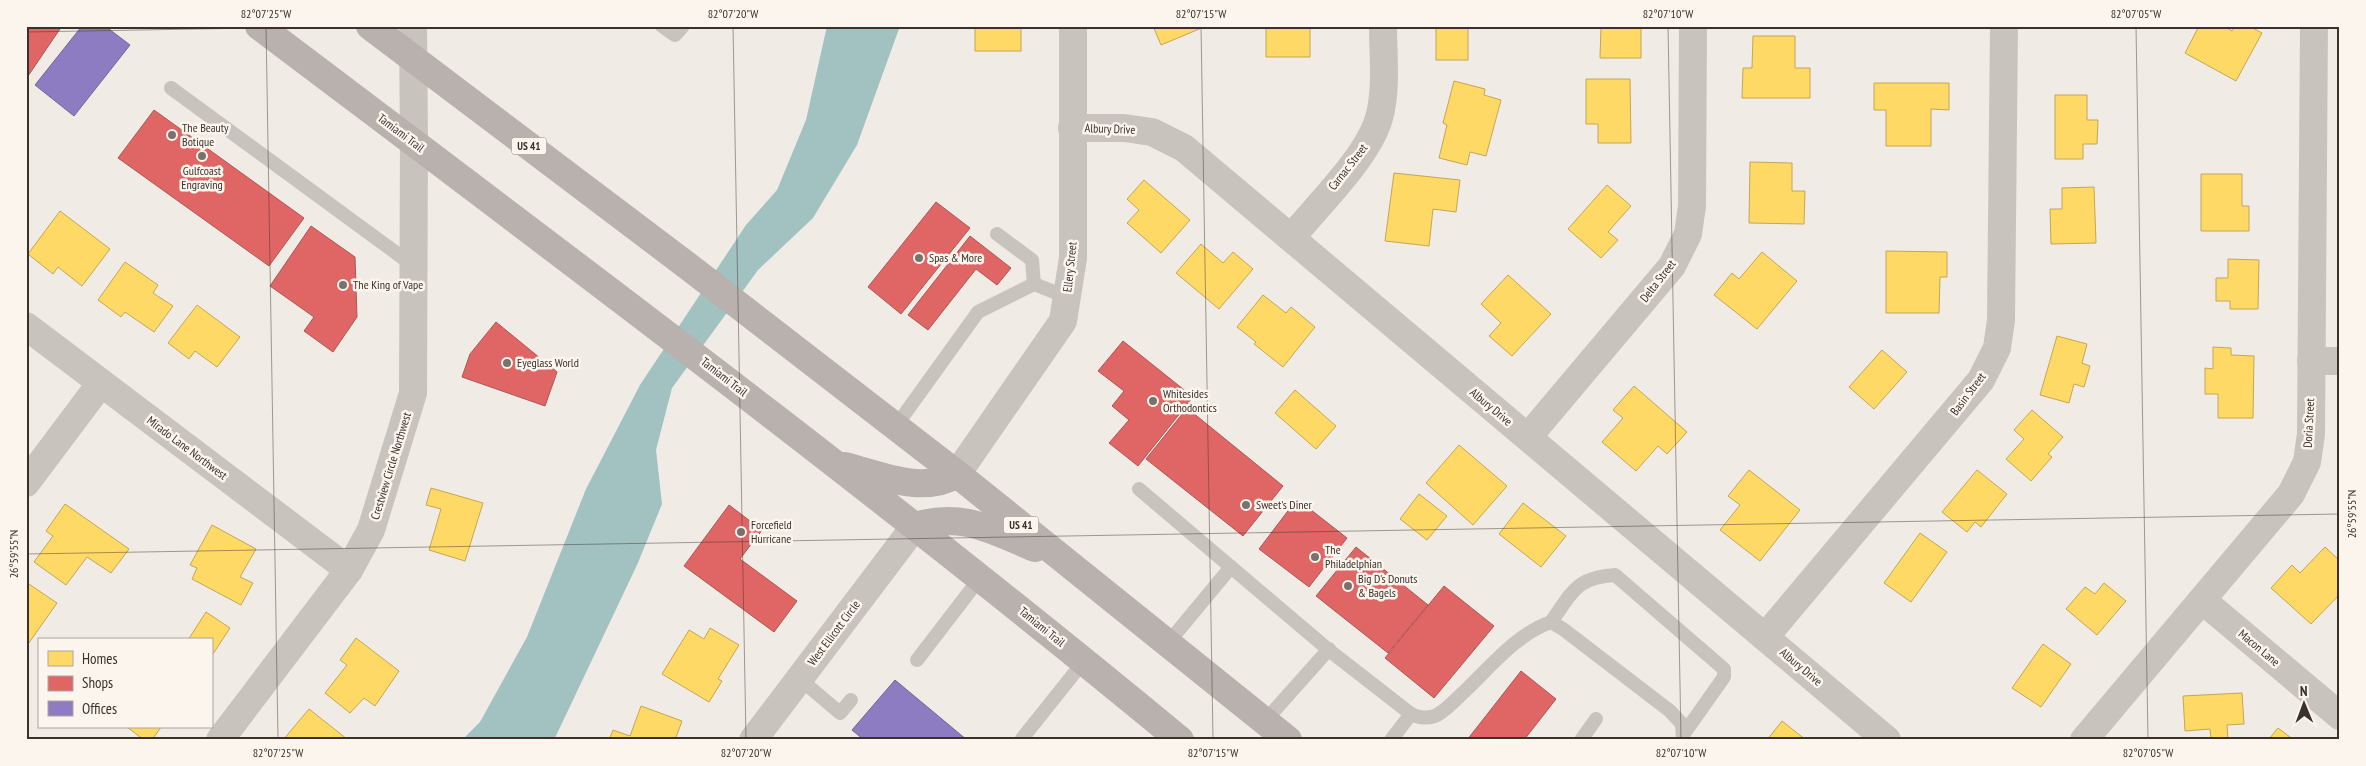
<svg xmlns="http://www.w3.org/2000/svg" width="2366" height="766" font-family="'PT Sans Narrow',sans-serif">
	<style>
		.water { fill: #a1c2c1 }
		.homes { fill: #ffd966; stroke: #c4a654 }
		.shops { fill: #e06666; stroke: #ae5654 }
		.offices { fill: #8e7cc3; stroke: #756595 }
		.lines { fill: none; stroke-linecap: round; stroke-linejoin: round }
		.service { stroke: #c9c3be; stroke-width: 14 }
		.minor { stroke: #c9c3be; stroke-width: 28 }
		.tertiary { stroke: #c9c3be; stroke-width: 28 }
		.primary { stroke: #b8b1ad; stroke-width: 28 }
		.ticks { fill: none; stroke: #3b302b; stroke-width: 1; stroke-opacity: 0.45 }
		.poi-dot { fill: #7a716c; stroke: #fbf5ee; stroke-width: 2 }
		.labels { text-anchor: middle; stroke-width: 5; stroke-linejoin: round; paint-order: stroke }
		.shield { fill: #fbf5ee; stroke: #756b66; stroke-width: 1 }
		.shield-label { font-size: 11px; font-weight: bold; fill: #3b302b }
		.poi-label { font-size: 12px; fill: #3b302b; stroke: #fbf5ee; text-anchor: start }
		.street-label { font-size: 12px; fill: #3b302b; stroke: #fbf5ee }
		.neatline { fill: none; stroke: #3b302b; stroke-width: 2 }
		.ticks-label { font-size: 12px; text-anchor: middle; fill: #3b302b }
	</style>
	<rect width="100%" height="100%" fill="#f0ebe5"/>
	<polygon class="water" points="827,26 900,26 857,145 813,218 758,270 672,388 656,450 662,504 637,565 554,740 462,740 480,722 527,637 586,489 640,385 746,225 777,190 806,120"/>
	<g class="homes">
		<rect x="975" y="26" width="46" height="25"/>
		<polygon points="1153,26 1204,26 1204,27 1161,45"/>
		<polygon points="1266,26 1324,26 1310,27 1310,57 1266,57"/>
		<rect x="1436" y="26" width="32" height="34"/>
		<polygon points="1601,26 1641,26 1641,58 1600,58"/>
		<polygon points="2199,26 2224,26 2232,31 2235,26 2249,26 2262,33 2236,81 2185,53"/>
		<polygon points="1753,36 1795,36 1795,68 1810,68 1810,98 1742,98 1743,68 1752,68"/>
		<polygon points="1586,79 1630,79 1631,143 1598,143 1598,124 1586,124"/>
		<polygon points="1454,81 1485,89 1484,95 1501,100 1486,156 1470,152 1467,165 1439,158 1447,125 1443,123"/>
		<polygon points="1874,83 1949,83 1949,110 1931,109 1931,146 1886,146 1886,110 1874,110"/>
		<polygon points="2055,95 2087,95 2087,120 2098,120 2097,144 2083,144 2083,159 2055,159"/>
		<polygon points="1750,162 1792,163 1792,191 1805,191 1804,224 1749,223"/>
		<polygon points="1394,173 1460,180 1456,212 1433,209 1429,246 1385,241"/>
		<polygon points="2201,174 2242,174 2242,206 2249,206 2249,231 2201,231"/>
		<polygon points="1144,180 1190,220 1161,253 1127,223 1139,210 1127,199"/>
		<polygon points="1607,185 1631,206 1608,232 1618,240 1601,258 1568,229"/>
		<polygon points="2094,187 2096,243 2051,244 2050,209 2062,209 2062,188"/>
		<polygon points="60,211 110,249 82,286 58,267 53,274 28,254"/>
		<polygon points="1201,244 1223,263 1233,252 1253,269 1219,309 1176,273"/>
		<polygon points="1886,251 1947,252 1947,277 1940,277 1939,313 1886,313"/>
		<polygon points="1762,252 1797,281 1757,329 1714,295 1732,273 1739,279"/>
		<polygon points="2228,259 2259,260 2258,309 2230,309 2230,301 2216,301 2216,278 2228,278"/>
		<polygon points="125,262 158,285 153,293 173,306 154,332 125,312 121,317 98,300"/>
		<polygon points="1508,275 1551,314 1512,356 1489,336 1501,323 1481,304"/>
		<polygon points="1263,295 1286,313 1291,307 1315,327 1283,367 1254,344 1256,342 1237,327"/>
		<polygon points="197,305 240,337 217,367 195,351 189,359 168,343"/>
		<polygon points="2057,336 2087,344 2082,363 2090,366 2084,387 2074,384 2069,403 2040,395"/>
		<polygon points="2213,347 2231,348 2231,355 2254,356 2253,418 2218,418 2218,394 2205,394 2205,368 2213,369"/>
		<polygon points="1882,350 1907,372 1874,409 1849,387"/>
		<polygon points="1634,386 1687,432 1667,454 1658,446 1636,471 1602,442 1623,418 1613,410"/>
		<polygon points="1295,390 1336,426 1316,449 1275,413"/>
		<polygon points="2032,410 2063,437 2048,454 2052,457 2031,481 2006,459 2024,439 2014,430"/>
		<polygon points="1459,445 1507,486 1473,525 1426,483"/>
		<polygon points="1749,470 1800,510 1760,561 1720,530 1740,505 1728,496"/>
		<polygon points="1977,470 2007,494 1981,527 1975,522 1967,532 1942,512"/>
		<polygon points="431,488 483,503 465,561 429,550 441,509 426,505"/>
		<polygon points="1419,494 1447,516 1427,540 1400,519"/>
		<polygon points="1523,503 1566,536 1541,567 1499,534"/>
		<polygon points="65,504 129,549 111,573 87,557 66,585 34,562 53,536 46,531"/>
		<polygon points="212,525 256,549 240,577 253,583 241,605 192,579 197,568 190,565"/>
		<polygon points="1920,533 1947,552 1911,602 1884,583"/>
		<polygon points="2325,547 2340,561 2340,594 2311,624 2271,588 2292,565 2300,573"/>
		<polygon points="26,582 57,603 26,647"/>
		<polygon points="2104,583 2126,601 2097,635 2066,609 2085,587 2095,594"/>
		<polygon points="206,612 230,628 211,657 211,640 188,640"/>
		<polygon points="710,628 739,645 718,679 722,681 709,702 662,674 689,630 704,639"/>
		<polygon points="356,638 399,671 375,706 364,698 350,713 325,693 347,665 340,660"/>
		<polygon points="2043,644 2071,664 2041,707 2012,688"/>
		<polygon points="2242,693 2244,724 2227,725 2228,739 2211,740 2210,729 2185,731 2183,696"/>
		<polygon points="641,706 682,721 675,740 609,740 613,730 630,736"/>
		<polygon points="309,709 347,739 346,740 283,740"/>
		<polygon points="1782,721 1806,740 1767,740"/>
		<polygon points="127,727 161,727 152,740 144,740"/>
		<polygon points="2278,728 2294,740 2268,740"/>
	</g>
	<g class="shops">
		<polygon points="26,26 62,26 28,76 26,74"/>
		<polygon points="154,110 304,218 269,266 118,158"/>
		<polygon points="936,202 970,228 901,314 868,287"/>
		<polygon points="311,226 355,257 357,317 333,352 304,331 314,317 270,286"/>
		<polygon points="970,236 1011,268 997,285 976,269 928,330 908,315"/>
		<polygon points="496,322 557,372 545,406 462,377 470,354"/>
		<polygon points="1123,341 1193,397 1138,466 1109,443 1129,420 1112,406 1124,391 1098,371"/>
		<polygon points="1187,408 1283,486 1243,536 1146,459"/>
		<polygon points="1297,499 1347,538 1309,587 1259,549"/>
		<polygon points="729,505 762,530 740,559 797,601 774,632 684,566"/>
		<polygon points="1356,547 1428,605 1388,653 1316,596"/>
		<polygon points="1444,586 1494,626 1434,698 1385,658"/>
		<polygon points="1521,671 1556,699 1524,740 1467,740"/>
	</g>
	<g class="offices">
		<polygon points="82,26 105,26 130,45 74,116 35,85"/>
		<polygon points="895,680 967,740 864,740 852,730"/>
	</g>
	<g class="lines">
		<g class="service">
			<polyline points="662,26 675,35 683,26"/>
			<polyline points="171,88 414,266"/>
			<polyline points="997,234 1032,260 1034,284"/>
			<polyline points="896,426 978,312 1034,284 1067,297"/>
			<polyline points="1139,489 1330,651 1411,714 1391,740"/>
			<path d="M1551,622C1572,593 1576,577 1615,575L1724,669V677L1683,735"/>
			<polyline points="1168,643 1231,567"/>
			<polyline points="917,660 980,578"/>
			<polyline points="800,679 840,713 851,700"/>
			<path d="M1411,714C1418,718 1429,719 1437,715C1448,709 1457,698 1466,690C1492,665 1517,634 1551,622L1563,629L1670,711L1682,724L1683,740"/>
			<polyline points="1265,721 1329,649"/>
			<polyline points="1021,740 1084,661"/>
			<polyline points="1581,740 1596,719"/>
		</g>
		<g class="minor">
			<polyline points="1072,128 1124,128 1152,132 1184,148 1887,740"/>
			<path d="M1291,238C1317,206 1368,157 1379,118C1387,90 1383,55 1383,26"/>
			<polyline points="26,326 349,570"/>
			<polyline points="2311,361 2340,361"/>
			<polyline points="1528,437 1672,266 1688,234 1692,206 1693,26"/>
			<polyline points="957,474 1063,321 1073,258 1073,26"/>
			<polyline points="26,483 101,383"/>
			<polyline points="2202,600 2340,716"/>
			<polyline points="1765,637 1981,380 1997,348 2001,320 2004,26"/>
			<polyline points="220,740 349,570 371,530 413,393 414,143"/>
			<polyline points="753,740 915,526"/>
			<polyline points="2084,740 2291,494 2307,462 2311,434 2314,26"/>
		</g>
		<polyline class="tertiary" points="413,26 414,143"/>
		<g class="primary">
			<path d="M259,26C569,260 880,492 1180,740"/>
			<polyline points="370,26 689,267 957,474 1288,740"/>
			<path d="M845,466C880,475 923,495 957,474"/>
			<path d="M915,526C963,512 991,530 1035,548"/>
		</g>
	</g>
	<path class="ticks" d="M266,26L278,740M733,26L746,740M1201,26L1213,740M1668,26L1681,740M2136,26L2148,740M26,32L369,26M26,554L2340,514"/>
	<g class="poi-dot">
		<circle cx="172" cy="135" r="5"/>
		<circle cx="202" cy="156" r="5"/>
		<circle cx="919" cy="258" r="5"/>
		<circle cx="343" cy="285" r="5"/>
		<circle cx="507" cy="363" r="5"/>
		<circle cx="1153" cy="401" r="5"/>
		<circle cx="1246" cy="505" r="5"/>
		<circle cx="741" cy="532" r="5"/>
		<circle cx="1315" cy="557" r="5"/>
		<circle cx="1348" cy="586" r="5"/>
	</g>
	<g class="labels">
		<g class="shield">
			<rect x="511.5" y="137.5" width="35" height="17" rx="4"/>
			<rect x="1003.5" y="516.5" width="35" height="17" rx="4"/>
		</g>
		<g class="shield-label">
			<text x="529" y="150">US 41</text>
			<text x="1021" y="529">US 41</text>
		</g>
		<g class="poi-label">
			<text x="182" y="132">The Beauty<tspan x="182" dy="14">Botique</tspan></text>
			<text x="202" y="175" text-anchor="middle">Gulfcoast<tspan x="202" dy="14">Engraving</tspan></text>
			<text x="929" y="262">Spas &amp; More</text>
			<text x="353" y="289">The King of Vape</text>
			<text x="517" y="367">Eyeglass World</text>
			<text x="1163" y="398">Whitesides<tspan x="1163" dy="14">Orthodontics</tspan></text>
			<text x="1256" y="509">Sweet's Diner</text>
			<text x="751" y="529">Forcefield<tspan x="751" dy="14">Hurricane</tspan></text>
			<text x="1325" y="554">The<tspan x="1325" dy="14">Philadelphian</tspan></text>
			<text x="1358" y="583">Big D's Donuts<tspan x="1358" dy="14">&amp; Bagels</tspan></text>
		</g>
		<g class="street-label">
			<text transform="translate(1110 129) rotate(2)" y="4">Albury Drive</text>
			<text transform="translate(401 133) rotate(37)" y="4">Tamiami Trail</text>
			<text transform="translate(1348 167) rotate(-52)" y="4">Carnac Street</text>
			<text transform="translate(1070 267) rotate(-84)" y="4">Ellery Street</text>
			<text transform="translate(1658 281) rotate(-52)" y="4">Delta Street</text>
			<text transform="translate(724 377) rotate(38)" y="4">Tamiami Trail</text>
			<text transform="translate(1968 394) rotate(-53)" y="4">Basin Street</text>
			<text transform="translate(1491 407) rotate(40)" y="4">Albury Drive</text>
			<text transform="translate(2309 423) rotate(-87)" y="4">Doria Street</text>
			<text transform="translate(187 448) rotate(37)" y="4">Mirado Lane Northwest</text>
			<text transform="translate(391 466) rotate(-73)" y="4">Crestview Circle Northwest</text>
			<text transform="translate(1042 627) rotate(39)" y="4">Tamiami Trail</text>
			<text transform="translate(834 633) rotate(-53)" y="4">West Ellicott Circle</text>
			<text transform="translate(2259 648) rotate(40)" y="4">Macon Lane</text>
			<text transform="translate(1801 667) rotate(40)" y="4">Albury Drive</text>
		</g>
	</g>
	<rect width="2366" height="766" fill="none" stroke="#fbf5ee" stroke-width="55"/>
	<rect x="38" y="638" width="175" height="90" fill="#fbf5ee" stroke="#aea6a0"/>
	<rect x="48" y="651" width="25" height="15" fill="#ffd966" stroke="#aea6a0"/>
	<text x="82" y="664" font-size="15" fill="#3b302b">Homes</text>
	<rect x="48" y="676" width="25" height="15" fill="#e06666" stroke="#aea6a0"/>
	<text x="82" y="688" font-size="15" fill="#3b302b">Shops</text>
	<rect x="48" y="701" width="25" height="15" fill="#8e7cc3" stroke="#aea6a0"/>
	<text x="82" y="714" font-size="15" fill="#3b302b">Offices</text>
	<g transform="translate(2304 704) rotate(359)" stroke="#fbf5ee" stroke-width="4" paint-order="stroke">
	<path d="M0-4L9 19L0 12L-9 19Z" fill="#3b302b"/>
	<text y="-8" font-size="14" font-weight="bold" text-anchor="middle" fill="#3b302b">N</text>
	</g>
	<rect x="28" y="28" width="2310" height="710" class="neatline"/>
	<g class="ticks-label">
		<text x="266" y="18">82°07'25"W</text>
		<text x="733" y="18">82°07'20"W</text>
		<text x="1201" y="18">82°07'15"W</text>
		<text x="1668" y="18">82°07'10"W</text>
		<text x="2136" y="18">82°07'05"W</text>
		<text transform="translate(2352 514) rotate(-90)" y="4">26°59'55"N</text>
		<text transform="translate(14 554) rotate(-90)" y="4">26°59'55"N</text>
		<text x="278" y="757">82°07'25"W</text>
		<text x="746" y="757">82°07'20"W</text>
		<text x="1213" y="757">82°07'15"W</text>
		<text x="1681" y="757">82°07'10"W</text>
		<text x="2148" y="757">82°07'05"W</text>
	</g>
</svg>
